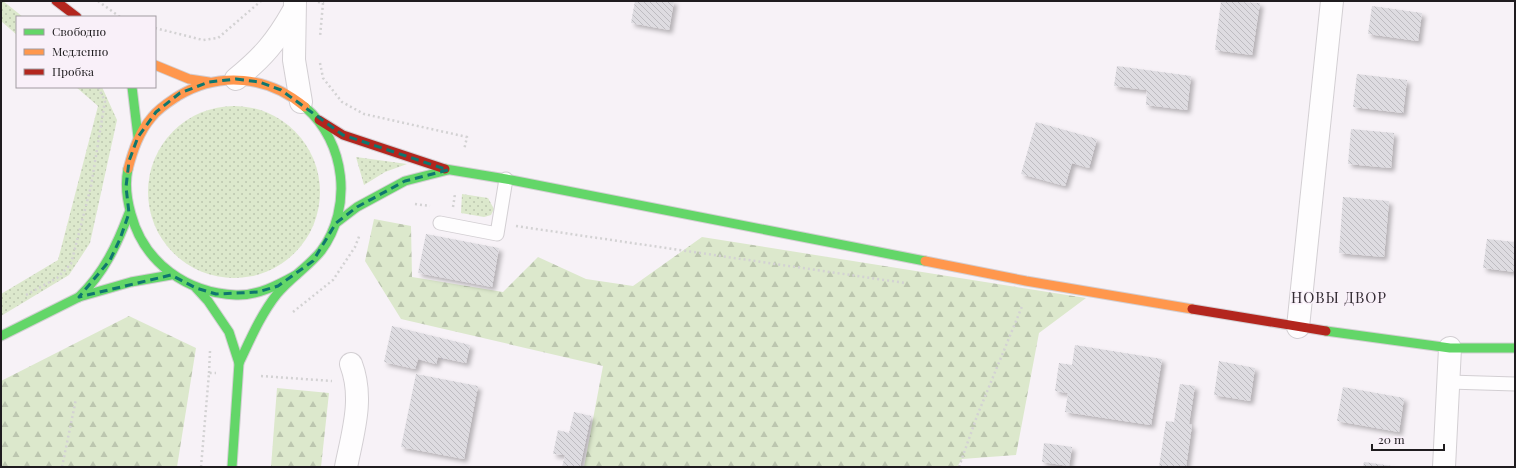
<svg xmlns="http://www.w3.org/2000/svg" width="1516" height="468" font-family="'Playfair Display',serif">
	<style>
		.grass { fill: url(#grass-dots) }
		.forest { fill: url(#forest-firs) }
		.building { fill: url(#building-back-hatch); filter: url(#shadow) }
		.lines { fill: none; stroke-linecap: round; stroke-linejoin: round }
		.lane-casing { stroke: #d3cfd3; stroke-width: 15 }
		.street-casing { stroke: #d3cfd3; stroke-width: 24 }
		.fast-casing { stroke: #d3cfd3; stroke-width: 11 }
		.slow-casing { stroke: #d3cfd3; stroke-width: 11 }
		.jam-casing { stroke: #d3cfd3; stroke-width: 11 }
		.path { stroke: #d3d2d3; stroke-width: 2.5; stroke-dasharray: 2 3; stroke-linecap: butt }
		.lane { stroke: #fefdfe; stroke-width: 13 }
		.street { stroke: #fefdfe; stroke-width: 22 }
		.fast { stroke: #63d668; stroke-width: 9 }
		.slow { stroke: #ff974d; stroke-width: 9 }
		.jam { stroke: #b3261e; stroke-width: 9 }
		.marked { fill: none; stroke: #0f766e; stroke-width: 3; stroke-dasharray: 8 5; stroke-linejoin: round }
		.labels { text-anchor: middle; stroke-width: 3; stroke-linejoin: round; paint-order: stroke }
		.quarter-label { font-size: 15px; letter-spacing: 1px; fill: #342d34; stroke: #f9f0f9 }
	</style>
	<defs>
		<pattern id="grass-dots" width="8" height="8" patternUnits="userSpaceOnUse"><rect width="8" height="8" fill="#dce8cc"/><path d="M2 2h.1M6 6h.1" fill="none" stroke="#bcc6af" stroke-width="1.8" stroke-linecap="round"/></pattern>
		<pattern id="forest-firs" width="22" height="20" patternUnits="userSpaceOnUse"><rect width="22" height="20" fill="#dce8cc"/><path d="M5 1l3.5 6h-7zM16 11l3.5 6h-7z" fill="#bcc6af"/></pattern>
		<pattern id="building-back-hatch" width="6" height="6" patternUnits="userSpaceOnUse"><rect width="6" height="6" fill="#dedce1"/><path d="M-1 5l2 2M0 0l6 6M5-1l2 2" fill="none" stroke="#bebcc1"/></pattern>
		<filter id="shadow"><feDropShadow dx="3.5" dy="3.5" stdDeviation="2" flood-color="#0004"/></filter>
	</defs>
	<rect width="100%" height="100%" fill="#f7f2f7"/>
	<g class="grass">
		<polygon points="1,1 3,1 23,17 17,17 17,35 1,21"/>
		<polygon points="76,87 102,87 117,120 90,243 69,275 1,316 1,294 58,260 98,106"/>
		<circle cx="234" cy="192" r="86"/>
		<polygon points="356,157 407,164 385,172 364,185"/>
		<polygon points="462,194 488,198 494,209 491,215 484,217 461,213"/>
	</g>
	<g class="forest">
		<polygon points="374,219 411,226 412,277 503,292 538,257 586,279 633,286 702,237 1086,298 1039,333 1016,455 962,459 957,467 584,467 603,366 401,319 365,261"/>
		<polygon points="129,316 196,348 177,467 1,467 1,381"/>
		<polygon points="277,388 329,393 321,467 271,467"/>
	</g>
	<g class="building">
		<polygon points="635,1 674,1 669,30 631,23"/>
		<polygon points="1221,1 1260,3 1252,55 1215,50"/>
		<polygon points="1372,6 1422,13 1418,41 1368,34"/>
		<polygon points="1117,66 1191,76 1187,110 1146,105 1147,90 1114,86"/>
		<polygon points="1357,74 1407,80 1403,113 1353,107"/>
		<polygon points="1036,122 1097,139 1089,168 1072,163 1065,186 1021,174"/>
		<polygon points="1351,129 1394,133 1391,168 1348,164"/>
		<polygon points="1343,197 1389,201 1384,257 1339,253"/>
		<polygon points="426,234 499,248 492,287 418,273"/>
		<polygon points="1487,239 1515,242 1515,272 1483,268"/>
		<polygon points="392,326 470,345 466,363 438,357 436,364 418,359 415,369 384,362"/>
		<polygon points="1075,345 1162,359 1151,425 1065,412 1068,393 1055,391 1059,363 1072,365"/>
		<polygon points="1219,361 1255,368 1250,401 1214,395"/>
		<polygon points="416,374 478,386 464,459 401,447"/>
		<polygon points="1180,384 1195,386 1189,424 1192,425 1186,467 1159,467 1166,421 1174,422"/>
		<polygon points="1343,387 1404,398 1399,432 1337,421"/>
		<polygon points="574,412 591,416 580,467 562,467 565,455 553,454 558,430 569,433"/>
		<polygon points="1044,443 1072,447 1069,466 1042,462"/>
		<polygon points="1364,462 1392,466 1392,467 1363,467"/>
	</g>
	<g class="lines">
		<defs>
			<g id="lane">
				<polyline points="440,223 497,234 506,179"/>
				<polyline points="1449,382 1515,384"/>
			</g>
			<g id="street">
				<polyline points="295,1 294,60 301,102"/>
				<path d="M236,79C263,57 276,42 293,12"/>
				<polyline points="1298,327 1332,1"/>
				<path d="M346,467C353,432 364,398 351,364"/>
				<polyline points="1444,467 1450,348"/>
			</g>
			<g id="fast">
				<polyline points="132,87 138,137"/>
				<path d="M128,169C125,183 127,200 131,214C144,263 187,293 236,295C257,296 278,285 296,275"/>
				<polyline points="445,169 506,179 925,261"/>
				<polyline points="336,223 357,207 405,181 448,170"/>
				<polyline points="196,288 208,301 229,332 239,363 232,467"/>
				<path d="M79,297C104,273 117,245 129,213"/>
				<polyline points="1326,331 1450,348 1515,348"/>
				<polyline points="1,336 79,297 131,282 171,275"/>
				<path d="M239,363C250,340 261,314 277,294C290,278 308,267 321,251C353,208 346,142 305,107"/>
			</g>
			<g id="slow">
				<polyline points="155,65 189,79 209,82"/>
				<path d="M128,169C133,150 139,132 152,117C159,108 169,102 178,96C220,71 268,76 305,107"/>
				<polyline points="925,261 1026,281 1192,309"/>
			</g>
			<g id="jam">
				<polyline points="56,1 77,17"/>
				<polyline points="319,120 343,135 445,169"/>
				<polyline points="1192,309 1326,331"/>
			</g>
		</defs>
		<use href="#lane" class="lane-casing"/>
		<use href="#street" class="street-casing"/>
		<use href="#fast" class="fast-casing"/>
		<use href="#slow" class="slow-casing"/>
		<use href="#jam" class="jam-casing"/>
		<g class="path">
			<polyline points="98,1 120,17"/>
			<polyline points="318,2 323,3 320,37"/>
			<polyline points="155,28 203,40 218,38 261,1"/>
			<polyline points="320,63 323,78 342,102 364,114 467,137 464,150"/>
			<polyline points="415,204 430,206"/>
			<polyline points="453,207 455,194"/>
			<polyline points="516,226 905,283"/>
			<polyline points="26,295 57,278 71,264 91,186 105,101 98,87"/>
			<polyline points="293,312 333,280 355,247 360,234"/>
			<polyline points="209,373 210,351"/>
			<polyline points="261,376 332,381"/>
			<polyline points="62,467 76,399"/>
			<polyline points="201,467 209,373 216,373"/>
			<polyline points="959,467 977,416 1023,304"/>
		</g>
		<use href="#lane" class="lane"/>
		<use href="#street" class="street"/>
		<use href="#fast" class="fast"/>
		<use href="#slow" class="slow"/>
		<use href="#jam" class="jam"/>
	</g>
	<path class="marked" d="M236,79L259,82L281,90L343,135L448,170L405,181L357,207L336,223L313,261L278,286L258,292L216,294L196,288L171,275L79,297L110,260L120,239L129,213L126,187L129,161L138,137L156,112L180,93L209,82Z"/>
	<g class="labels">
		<g class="quarter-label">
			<text x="1339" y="303">НОВЫ ДВОР</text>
		</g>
	</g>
	<rect width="1516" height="468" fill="none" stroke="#1f1c1f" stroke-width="4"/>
	<rect x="16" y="16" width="140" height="72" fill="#f9f0f9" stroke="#a29ba2"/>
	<rect x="24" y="29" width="20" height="6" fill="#63d668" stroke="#a29ba2"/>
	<text x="52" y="36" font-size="12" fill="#1f1c1f">Свободно</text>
	<rect x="24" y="49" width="20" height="6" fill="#ff974d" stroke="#a29ba2"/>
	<text x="52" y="56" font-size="12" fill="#1f1c1f">Медленно</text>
	<rect x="24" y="69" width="20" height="6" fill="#b3261e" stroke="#a29ba2"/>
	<text x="52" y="76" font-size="12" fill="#1f1c1f">Пробка</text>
	<path d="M1372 444v6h72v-6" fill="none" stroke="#1f1c1f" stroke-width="2"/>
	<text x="1378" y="444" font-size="12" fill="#1f1c1f" stroke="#f9f0f9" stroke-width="3" paint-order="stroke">20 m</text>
</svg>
